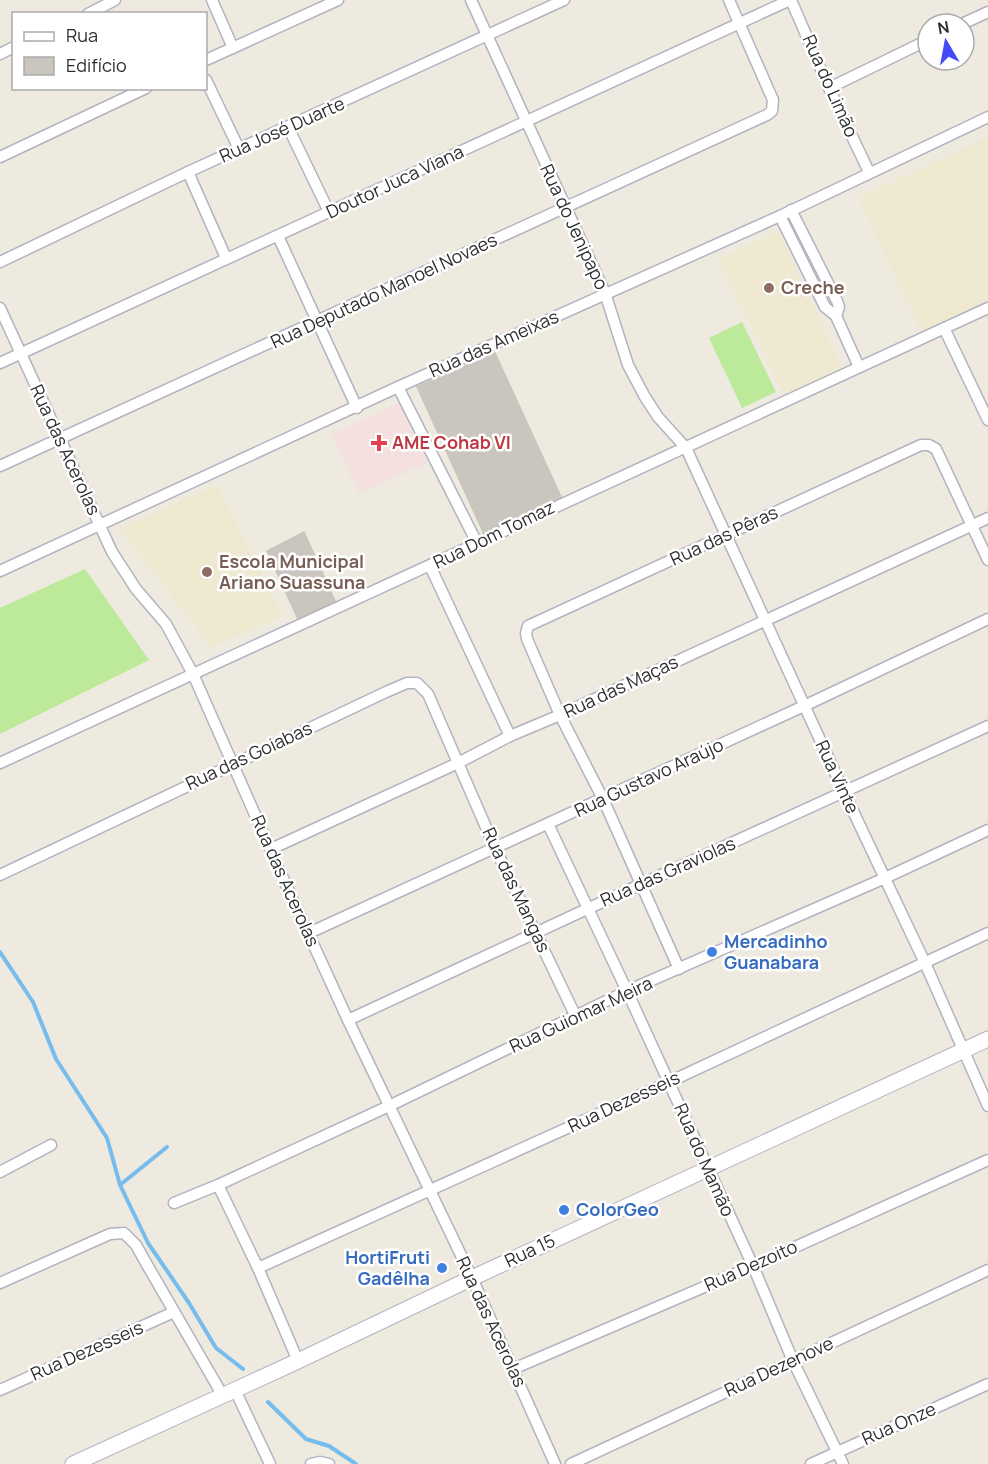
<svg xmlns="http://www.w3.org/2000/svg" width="988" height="1464" font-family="Manrope,sans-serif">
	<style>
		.education { fill: #eee9d0 }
		.medical { fill: #f4e0de }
		.pitch { fill: #bce99a }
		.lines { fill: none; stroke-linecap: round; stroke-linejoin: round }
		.stream { stroke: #76bcec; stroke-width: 4 }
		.building { fill: #cac6bf; stroke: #c9c6b9; stroke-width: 1.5 }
		.minor-casing { stroke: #b3b3c0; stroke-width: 13 }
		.secondary-casing { stroke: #b3b3c0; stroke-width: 17 }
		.minor { stroke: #fff; stroke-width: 10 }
		.secondary { stroke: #fff; stroke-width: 15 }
		.education-dot { fill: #8d6e63; stroke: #fff; stroke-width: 2 }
		.health-dot { fill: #e0444e; stroke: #fff; stroke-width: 2 }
		.shop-dot { fill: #3f7fe0; stroke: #fff; stroke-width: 2 }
		.labels { text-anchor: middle; stroke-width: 5; stroke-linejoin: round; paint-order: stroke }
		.street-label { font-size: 18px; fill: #2d2d2d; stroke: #fff }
		.education-label { font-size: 18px; font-weight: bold; fill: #785e54; stroke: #fff; text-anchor: start }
		.health-label { font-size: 18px; font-weight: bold; fill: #be3a42; stroke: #fff; text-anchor: start }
		.shop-label { font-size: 18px; font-weight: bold; fill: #366cbe; stroke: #fff; text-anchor: start }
	</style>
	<rect width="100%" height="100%" fill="#eeeae0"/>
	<g class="education">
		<polygon points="988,136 988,303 922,333 858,198"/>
		<polygon points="778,231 843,369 784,396 718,259"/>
		<polygon points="218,485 283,616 211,647 119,528"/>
	</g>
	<polygon class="medical" points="399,403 427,463 359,493 332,434"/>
	<g class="pitch">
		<polygon points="742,322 776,392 742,408 709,338"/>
		<polygon points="85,569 149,660 0,734 0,608"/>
	</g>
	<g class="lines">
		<g class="stream">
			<polyline points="0,952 33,1002 56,1059 107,1138 120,1185 148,1243 189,1303 216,1348 243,1369"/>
			<polyline points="120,1185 167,1147"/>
			<polyline points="268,1402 306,1439 329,1446 356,1464"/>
		</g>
	</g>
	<g class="building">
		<polygon points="495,353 562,499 484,534 417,387"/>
		<polygon points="304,532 335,601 298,619 267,551"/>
	</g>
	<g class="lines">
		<defs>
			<g id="minor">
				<polyline points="212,0 233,48"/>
				<polyline points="471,0 605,293 628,365 645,397 658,417 686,448 844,792 925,963 988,1106"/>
				<polyline points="791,0 829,88 869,172"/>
				<polyline points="88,14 115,0"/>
				<polyline points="962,24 988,12"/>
				<polyline points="0,54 14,47"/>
				<polyline points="206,60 338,0"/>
				<polyline points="206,80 239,149"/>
				<polyline points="829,88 928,40"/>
				<polyline points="288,127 329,212"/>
				<polyline points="0,157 146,88"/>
				<polyline points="188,172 226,258"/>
				<polyline points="791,210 837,301 839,307 836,316"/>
				<polyline points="780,216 825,307 836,316 859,367"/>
				<polyline points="278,236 357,408"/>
				<polyline points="0,262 188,172 564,0"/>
				<polyline points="0,308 112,552 136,589 166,624 193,674 282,876 348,1020 472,1278 555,1464"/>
				<polyline points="944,328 988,420"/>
				<polyline points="0,363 790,0"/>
				<polyline points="398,387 477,543"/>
				<polyline points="0,466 767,115 772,111 773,100 729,0"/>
				<polyline points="430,566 510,736"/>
				<polyline points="0,571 398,387 780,216 988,117"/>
				<path d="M0,763C329,611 658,459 988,308"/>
				<polyline points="548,824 627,991 753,1266 793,1361 843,1464"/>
				<polyline points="271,849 458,763 510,736 560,715 988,518"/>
				<polyline points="0,875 386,692 407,683 417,683 428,694 495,848 576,1017"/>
				<polyline points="309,933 804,706 988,619"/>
				<polyline points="679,969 603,799 560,715 527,639 526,633 528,626 921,445 929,445 936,449 988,560"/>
				<polyline points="348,1020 587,909 988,726"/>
				<polyline points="0,1172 51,1145"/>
				<polyline points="218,1185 258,1268 298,1361"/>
				<polyline points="174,1203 218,1185 389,1106 627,991 885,878 988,830"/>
				<polyline points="258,1268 669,1082 988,933"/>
				<polyline points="0,1283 110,1234 124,1233 136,1245 146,1263 223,1396"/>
				<polyline points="513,1369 753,1266 988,1160"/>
				<polyline points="0,1390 174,1312"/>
				<polyline points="235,1390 270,1464"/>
				<polyline points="311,1464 320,1462 329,1464"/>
				<polyline points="571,1464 988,1270"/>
				<polyline points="811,1464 988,1384"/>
			</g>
			<polyline id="secondary" points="73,1464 298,1361 472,1278 988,1039"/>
		</defs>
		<use href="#minor" class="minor-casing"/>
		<use href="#secondary" class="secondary-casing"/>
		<use href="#minor" class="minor"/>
		<use href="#secondary" class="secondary"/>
	</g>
	<g class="education-dot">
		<circle cx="769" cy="288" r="6"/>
		<circle cx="207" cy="572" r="6"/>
	</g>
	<path class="health-dot" d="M376 434h6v6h6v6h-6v6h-6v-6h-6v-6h6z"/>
	<g class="shop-dot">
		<circle cx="712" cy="952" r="6"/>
		<circle cx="564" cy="1210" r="6"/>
		<circle cx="442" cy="1268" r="6"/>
	</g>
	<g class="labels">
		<g class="street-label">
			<text transform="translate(830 86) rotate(66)" y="6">Rua do Limão</text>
			<text transform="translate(282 130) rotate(-24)" y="6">Rua José Duarte</text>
			<text transform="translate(395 182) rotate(-25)" y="6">Doutor Juca Viana</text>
			<text transform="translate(574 227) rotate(65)" y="6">Rua do Jenipapo</text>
			<text transform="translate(384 291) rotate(-25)" y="6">Rua Deputado Manoel Novaes</text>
			<text transform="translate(494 344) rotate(-24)" y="6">Rua das Ameixas</text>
			<text transform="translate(65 450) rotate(65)" y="6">Rua das Acerolas</text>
			<text transform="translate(494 535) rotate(-26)" y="6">Rua Dom Tomaz</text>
			<text transform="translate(724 536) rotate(-25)" y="6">Rua das Pêras</text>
			<text transform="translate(621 687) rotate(-25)" y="6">Rua das Maças</text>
			<text transform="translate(249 756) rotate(-25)" y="6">Rua das Goiabas</text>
			<text transform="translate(837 777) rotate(65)" y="6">Rua Vinte</text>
			<text transform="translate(649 778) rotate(-25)" y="6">Rua Gustavo Araújo</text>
			<text transform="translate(668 872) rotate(-24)" y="6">Rua das Graviolas</text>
			<text transform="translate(285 881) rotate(66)" y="6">Rua das Acerolas</text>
			<text transform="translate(516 890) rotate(65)" y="6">Rua das Mangas</text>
			<text transform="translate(581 1015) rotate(-25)" y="6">Rua Guiomar Meira</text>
			<text transform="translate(624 1102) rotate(-25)" y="6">Rua Dezesseis</text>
			<text transform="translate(704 1160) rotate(66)" y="6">Rua do Mamão</text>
			<text transform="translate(530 1251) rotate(-25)" y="6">Rua 15</text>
			<text transform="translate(751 1266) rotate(-24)" y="6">Rua Dezoito</text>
			<text transform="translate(491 1322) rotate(65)" y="6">Rua das Acerolas</text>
			<text transform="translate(87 1351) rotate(-24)" y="6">Rua Dezesseis</text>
			<text transform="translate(779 1367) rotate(-25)" y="6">Rua Dezenove</text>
			<text transform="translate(899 1424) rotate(-24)" y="6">Rua Onze</text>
		</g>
		<g class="education-label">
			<text x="781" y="294">Creche</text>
			<text x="219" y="568">Escola Municipal<tspan x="219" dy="21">Ariano Suassuna</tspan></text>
		</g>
		<g class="health-label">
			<text x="392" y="449">AME Cohab VI</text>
		</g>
		<g class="shop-label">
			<text x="724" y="948">Mercadinho<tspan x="724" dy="21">Guanabara</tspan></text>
			<text x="576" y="1216">ColorGeo</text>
			<text x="430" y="1264" text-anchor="end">HortiFruti<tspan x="430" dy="21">Gadêlha</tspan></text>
		</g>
	</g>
	<rect x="12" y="12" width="195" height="78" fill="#ffffff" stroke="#ababab" stroke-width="1.5"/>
	<rect x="24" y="32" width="30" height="9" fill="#ffffff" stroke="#ababab" stroke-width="1.5"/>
	<text x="66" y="42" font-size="18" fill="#2d2d2d">Rua</text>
	<rect x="24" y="57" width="30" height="18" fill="#cac6bf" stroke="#ababab" stroke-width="1.5"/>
	<text x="66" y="72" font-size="18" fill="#2d2d2d">Edifício</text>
	<g transform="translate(946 42) rotate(350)"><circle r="28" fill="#ffffff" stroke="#ababab" stroke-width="1.5"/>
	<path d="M0-4.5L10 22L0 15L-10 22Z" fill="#444bf6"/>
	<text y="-9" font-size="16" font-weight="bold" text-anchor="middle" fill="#2d2d2d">N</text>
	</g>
</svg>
